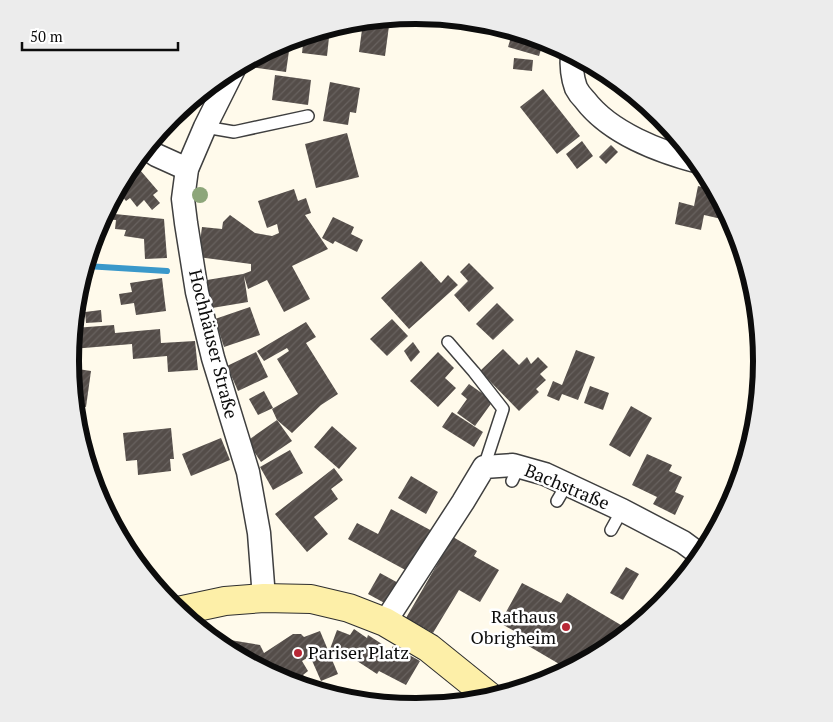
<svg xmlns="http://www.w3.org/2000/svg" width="833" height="722" font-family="'PT Serif',serif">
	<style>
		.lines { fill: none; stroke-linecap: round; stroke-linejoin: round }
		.stream { stroke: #3a98ca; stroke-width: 6 }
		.building { fill: url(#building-hatch) }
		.lane-casing { stroke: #3f3f3f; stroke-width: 14 }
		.street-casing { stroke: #3f3f3f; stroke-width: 25 }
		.secondary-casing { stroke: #2e2e2e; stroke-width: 30 }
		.lane { stroke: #fff; stroke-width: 11 }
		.street { stroke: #fff; stroke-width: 22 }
		.secondary { stroke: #fdefa8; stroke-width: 28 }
		.tree { fill: #8da67a }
		.poi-dot { fill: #b82836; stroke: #fff; stroke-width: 2 }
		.labels { text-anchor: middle; stroke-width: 5; stroke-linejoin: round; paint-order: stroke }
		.street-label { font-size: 18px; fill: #0c0c0c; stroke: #fff }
		.poi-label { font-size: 18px; fill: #0c0c0c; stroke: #fff; text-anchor: end }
		.rim { fill: none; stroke: #0c0c0c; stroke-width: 6 }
	</style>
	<defs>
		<pattern id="building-hatch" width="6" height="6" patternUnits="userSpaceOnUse" patternTransform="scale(1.25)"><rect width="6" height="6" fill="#544d49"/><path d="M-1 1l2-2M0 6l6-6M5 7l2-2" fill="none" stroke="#68625f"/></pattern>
	</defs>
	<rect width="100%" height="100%" fill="#fffaeb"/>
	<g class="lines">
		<polyline class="stream" points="86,266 167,271"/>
	</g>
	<g class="building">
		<polygon points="363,22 389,26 385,56 359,52"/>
		<polygon points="330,28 327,56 302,53 304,35"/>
		<polygon points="517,32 544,40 539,56 508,47 512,34 516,36"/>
		<polygon points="287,40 290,44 286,72 251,67 252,58 266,51 278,52 279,44"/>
		<polygon points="514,58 533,60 532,71 513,69"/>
		<polygon points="275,75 311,80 308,105 272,100"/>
		<polygon points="330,82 360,88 356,113 350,112 348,125 323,121"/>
		<polygon points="543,89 580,136 557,154 520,107"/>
		<polygon points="347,133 359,177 316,188 305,144"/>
		<polygon points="582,141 593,156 577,169 566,154"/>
		<polygon points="611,145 618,152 606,164 599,157"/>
		<polygon points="134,163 158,191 153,195 160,203 152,210 144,200 137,207 130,198 126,201 121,195 116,200 114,212 106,211 129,169"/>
		<polygon points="698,186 715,190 736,229 724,227 726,220 704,215 701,230 675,224 679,202 694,206"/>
		<polygon points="294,189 298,201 306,198 311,213 305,215 328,249 292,266 310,299 284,312 267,280 248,289 244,276 248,302 212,308 207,280 243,274 251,271 251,264 198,257 202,227 222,229 223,222 230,215 255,233 272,236 279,233 277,224 267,228 258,201"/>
		<polygon points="105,213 164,219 167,258 145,259 144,239 124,236 126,230 115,229 116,220 102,219"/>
		<polygon points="333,217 354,227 351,234 363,240 357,252 335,241 333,244 322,238"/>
		<polygon points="101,221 96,258 88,257 97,228"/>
		<polygon points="421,261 441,283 448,275 458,285 409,329 381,298"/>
		<polygon points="469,263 494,288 469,312 454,295 468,281 460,272"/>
		<polygon points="162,278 166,311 136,315 134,303 121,305 119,294 132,292 130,283"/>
		<polygon points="497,303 514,320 493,340 476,324"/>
		<polygon points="250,307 260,335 224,347 215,319"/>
		<polygon points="101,310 102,322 86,323 85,312"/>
		<polygon points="392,319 408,336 387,356 370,339"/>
		<polygon points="306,322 316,337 306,343 338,394 321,405 292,433 277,420 272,409 298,394 277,359 289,351 287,348 264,361 257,351"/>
		<polygon points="114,325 115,333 160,329 161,343 195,341 198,370 168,372 167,356 133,359 132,344 72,349 74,328"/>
		<polygon points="413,342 420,352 411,362 404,351"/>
		<polygon points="503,349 519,365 527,357 531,364 538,357 548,367 540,374 546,380 536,389 539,392 519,411 480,371"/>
		<polygon points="576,350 595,357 578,400 562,394 559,401 547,396 553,381 562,385"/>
		<polygon points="256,352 268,377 238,391 227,366"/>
		<polygon points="438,352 454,368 445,378 456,388 438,407 410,381"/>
		<polygon points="71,368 91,371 86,407 75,405"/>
		<polygon points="469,384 493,401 475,426 457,413 467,399 461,394"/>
		<polygon points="590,386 609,393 603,410 584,403"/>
		<polygon points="264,391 273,408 258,415 249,399"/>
		<polygon points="631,406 652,418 630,457 609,445"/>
		<polygon points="452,412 483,432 474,447 442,427"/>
		<polygon points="277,420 292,441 261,462 247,441"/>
		<polygon points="332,426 357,448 339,469 314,447"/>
		<polygon points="171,428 174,459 170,459 171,471 138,475 137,460 126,461 123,433"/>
		<polygon points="221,438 230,460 191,476 182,454"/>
		<polygon points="290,450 303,473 273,490 260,467"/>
		<polygon points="647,454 672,465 669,471 682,477 675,492 684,496 675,515 653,504 657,497 632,485"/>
		<polygon points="334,468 343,480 331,489 338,499 314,517 328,534 307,552 275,514"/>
		<polygon points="411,476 438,492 426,514 398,498"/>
		<polygon points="391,509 434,532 411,573 348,539 357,523 378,534"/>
		<polygon points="719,515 723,518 709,544 702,539"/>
		<polygon points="453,537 477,551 474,556 499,570 480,602 459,590 433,633 406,618"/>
		<polygon points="626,567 639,574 623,600 610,593"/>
		<polygon points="380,573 402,585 390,606 368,594"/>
		<polygon points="522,583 561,603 567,593 631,631 608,649 578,665 571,661 566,668 520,641 523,636 500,623"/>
		<polygon points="354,629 367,638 368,635 385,646 381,653 387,657 393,646 420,661 406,685 379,671 377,674 354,659 330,649 337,630 350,635"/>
		<polygon points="320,631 338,674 321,681 310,656 302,661 308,671 303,675 308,682 302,686 294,684 294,682 292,683 284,681 280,678 279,678 229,651 230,640 260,645 264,653 293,634 301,634 304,637"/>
	</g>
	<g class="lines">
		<defs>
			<g id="lane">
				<polyline points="205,127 234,132 308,116"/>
				<polyline points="448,342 474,372 503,409 484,467"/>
				<polyline points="512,481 519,466"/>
				<polyline points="557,501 567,484"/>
				<polyline points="611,530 622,510"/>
			</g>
			<g id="street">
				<path d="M572,53C571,65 572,77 576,88C578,92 582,97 585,100C610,133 660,152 699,162"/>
				<polyline points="235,67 205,127 187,169 183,199 186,223 197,292 213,358 248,472 259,533 264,598"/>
				<polyline points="146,148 156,155 187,169"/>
				<polyline points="385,622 463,502 484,467 513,465 545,474 622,510 683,542 702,556"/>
			</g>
			<polyline id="secondary" points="178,611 225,601 264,598 311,599 349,608 385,622 429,648 491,698"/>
		</defs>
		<use href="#lane" class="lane-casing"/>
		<use href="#street" class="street-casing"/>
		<use href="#secondary" class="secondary-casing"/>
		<use href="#lane" class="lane"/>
		<use href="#street" class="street"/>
		<use href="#secondary" class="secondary"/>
	</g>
	<circle class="tree" cx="200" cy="195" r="8"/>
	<g class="poi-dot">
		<circle cx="566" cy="627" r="5"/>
		<circle cx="298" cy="653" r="5"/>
	</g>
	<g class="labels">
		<g class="street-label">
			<text transform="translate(213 344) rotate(76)" y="6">Hochhäuser Straße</text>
			<text transform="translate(567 487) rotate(23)" y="6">Bachstraße</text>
		</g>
		<g class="poi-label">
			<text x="556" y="623">Rathaus<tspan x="556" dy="21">Obrigheim</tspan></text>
			<text x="308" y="659" text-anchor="start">Pariser Platz</text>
		</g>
	</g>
	<path d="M0 0H833V722H0ZM79 361a337 337 0 1 1 674 0a337 337 0 1 1-674 0Z" fill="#ececec" fill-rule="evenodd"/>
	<path class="rim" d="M79 361a337 337 0 1 1 674 0a337 337 0 1 1-674 0Z"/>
	<path d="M22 42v8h156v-8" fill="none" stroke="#0c0c0c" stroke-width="2.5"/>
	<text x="30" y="42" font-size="15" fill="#0c0c0c" stroke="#ffffff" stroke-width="4" paint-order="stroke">50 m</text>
</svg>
